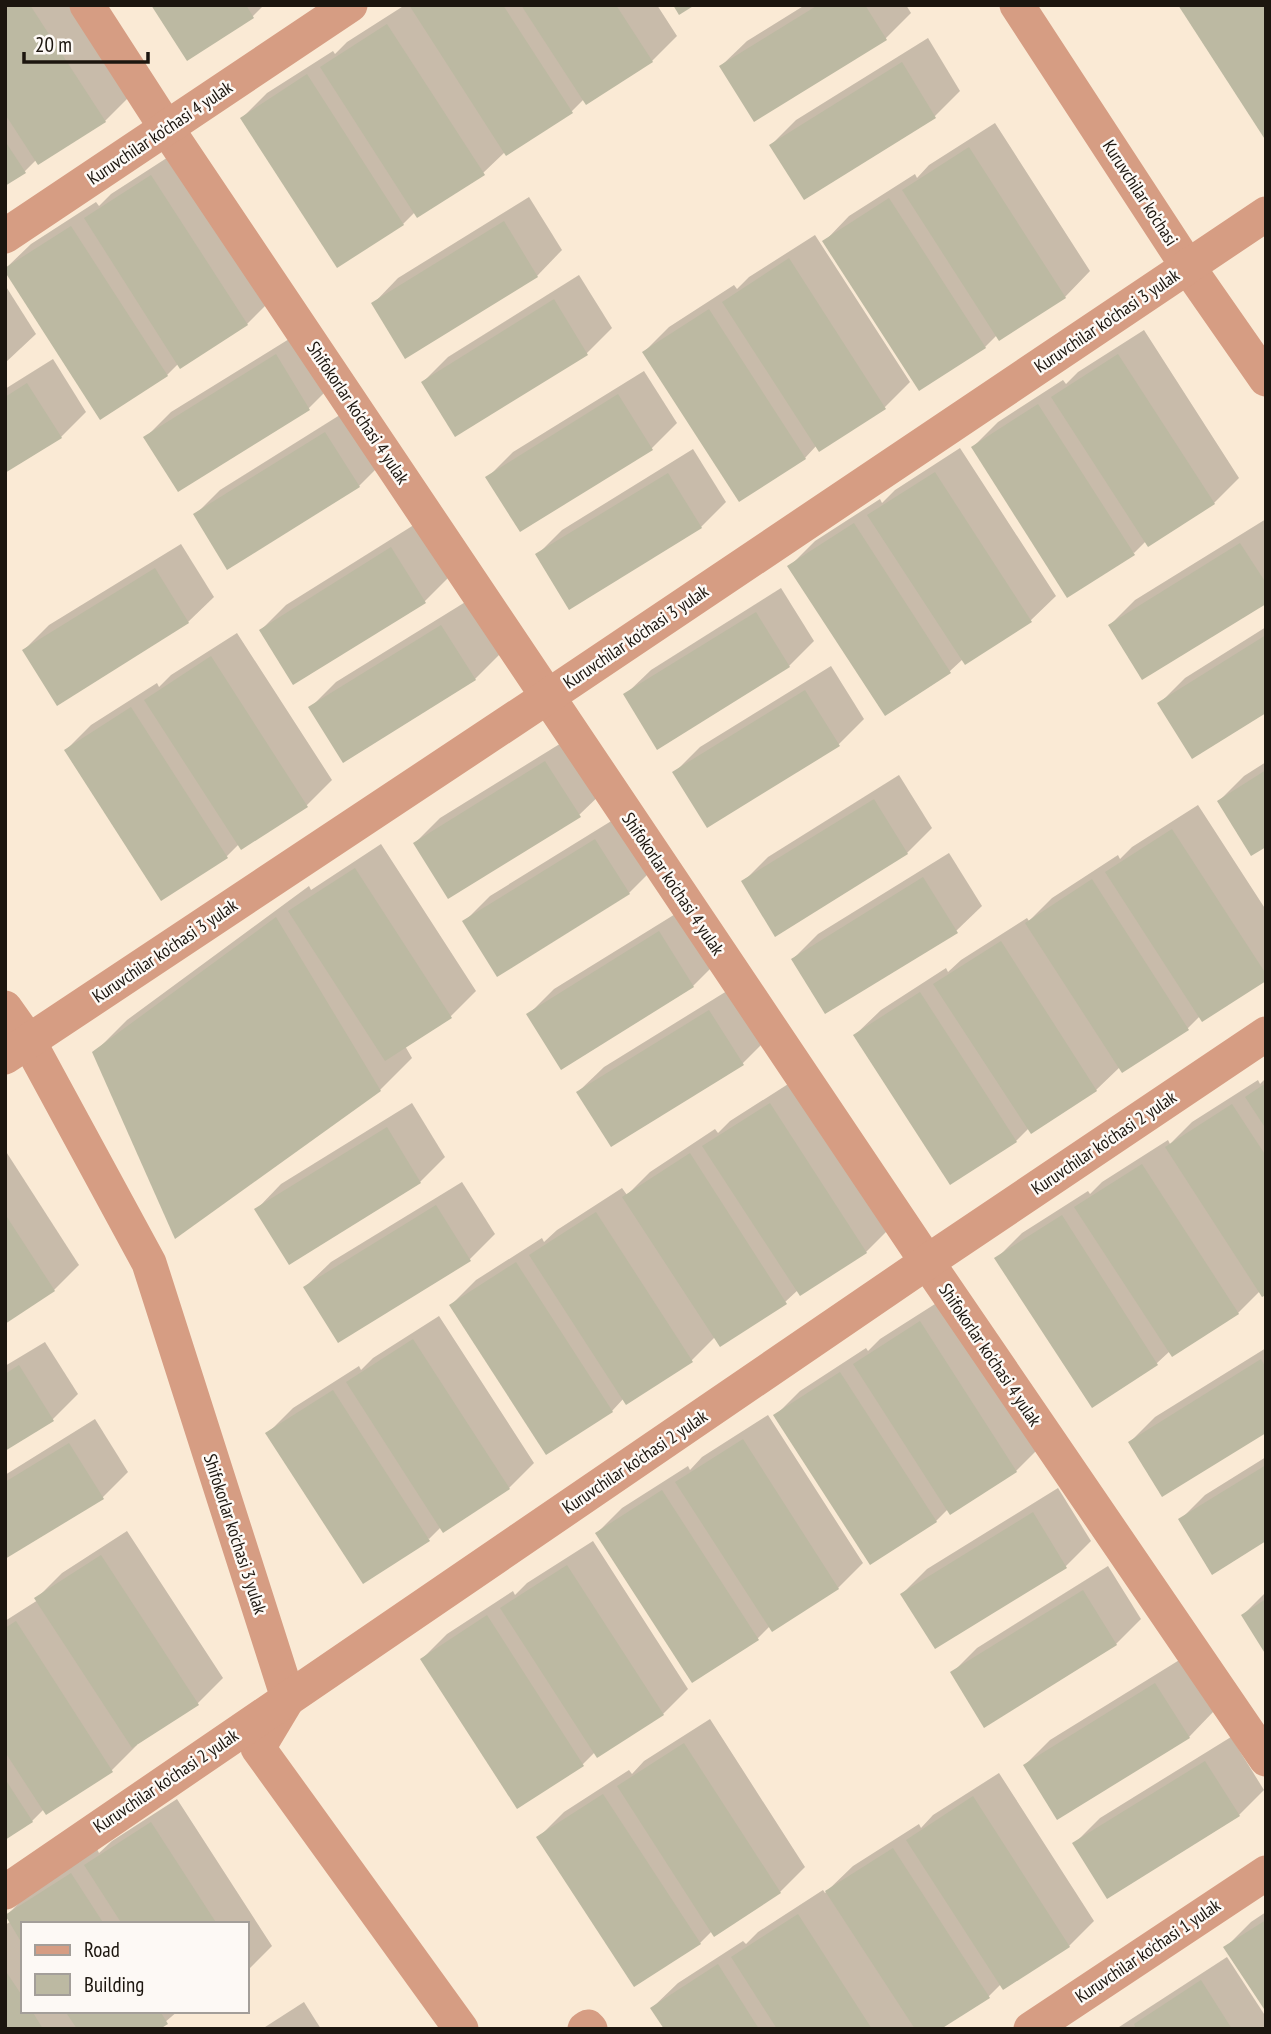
<svg xmlns="http://www.w3.org/2000/svg" width="1271" height="2034" font-family="'PT Sans Narrow',sans-serif">
	<style>
		.shadow { fill: #0003 }
		.building { fill: #bcb9a2 }
		.lines { fill: none; stroke-linecap: round; stroke-linejoin: round }
		.street { stroke: #d69d83; stroke-width: 35 }
		.labels { text-anchor: middle; stroke-width: 5; stroke-linejoin: round; paint-order: stroke }
		.street-label { font-size: 18px; fill: #1c160f; stroke: #fdf9f5 }
	</style>
	<rect width="100%" height="100%" fill="#faead5"/>
	<g class="shadow">
		<polygon points="5,5 71,5 130,96 105,121 37,159 25,171 5,184"/>
		<polygon points="153,5 264,5 253,16"/>
		<polygon points="405,5 657,5 677,36 652,61 584,99 572,111 505,152 483,173 415,212 403,224 242,118 267,93 333,51 335,54 347,42"/>
		<polygon points="805,5 906,5 911,13 886,38 721,66 747,41"/>
		<polygon points="928,38 960,91 935,116 771,145 796,120"/>
		<polygon points="995,123 1090,271 1065,297 1000,338 997,335 985,347 824,242 849,216 915,174 917,178 929,165"/>
		<polygon points="176,152 272,299 247,324 179,363 167,375 5,269 31,244 96,202 99,206 111,194"/>
		<polygon points="529,197 562,250 537,276 406,356 373,304 398,278"/>
		<polygon points="815,235 910,382 885,407 820,449 817,445 805,458 644,352 669,327 734,285 737,289 749,277"/>
		<polygon points="579,275 612,328 587,353 456,435 423,382 448,357"/>
		<polygon points="5,285 36,334 5,363"/>
		<polygon points="1144,330 1239,478 1214,503 1146,541 1134,553 973,447 998,422 1063,380 1066,384 1078,372"/>
		<polygon points="302,331 334,383 309,408 178,490 146,437 171,412"/>
		<polygon points="53,359 86,412 61,437 5,471 5,389"/>
		<polygon points="644,371 677,423 652,448 488,477 513,452"/>
		<polygon points="351,408 384,461 359,486 195,515 220,490"/>
		<polygon points="960,448 1056,596 1030,621 963,659 950,671 885,713 790,566 815,541 880,499 882,503 895,490"/>
		<polygon points="693,449 726,502 701,527 537,555 562,530"/>
		<polygon points="1266,519 1266,602 1110,625 1135,600"/>
		<polygon points="417,523 450,576 425,601 294,682 261,630 286,605"/>
		<polygon points="181,544 214,597 188,622 57,703 24,650 49,625"/>
		<polygon points="781,588 814,641 789,666 625,695 651,670"/>
		<polygon points="467,601 500,654 475,679 311,707 336,682"/>
		<polygon points="1266,627 1266,711 1160,703 1185,678"/>
		<polygon points="237,633 332,780 307,805 242,848 239,844 227,856 162,898 66,750 91,725 157,683 159,687 171,675"/>
		<polygon points="831,666 864,719 839,744 675,772 700,747"/>
		<polygon points="571,737 605,790 579,815 415,843 440,818"/>
		<polygon points="1266,762 1266,845 1219,801 1244,776"/>
		<polygon points="899,775 932,828 907,853 743,882 768,857"/>
		<polygon points="1198,805 1266,910 1266,979 1200,1016 1188,1028 1122,1070 1120,1067 1096,1090 1029,1128 1016,1141 951,1182 855,1035 881,1010 946,968 948,972 961,960 1027,918 1029,921 1052,898 1118,855 1120,859 1132,847"/>
		<polygon points="621,815 654,868 629,893 465,921 490,896"/>
		<polygon points="381,844 476,991 451,1016 405,1046 412,1058 380,1090 94,1053 127,1020 309,886 311,890"/>
		<polygon points="949,853 982,906 956,931 793,959 818,934"/>
		<polygon points="685,908 718,961 693,986 529,1014 554,989"/>
		<polygon points="735,986 768,1038 742,1064 578,1092 604,1067"/>
		<polygon points="1266,1078 1266,1292 1260,1291 1238,1313 1170,1351 1157,1363 1092,1405 997,1258 1022,1233 1088,1191 1090,1194 1102,1182 1168,1140 1170,1144 1192,1122 1258,1080 1260,1084"/>
		<polygon points="796,1079 891,1227 866,1252 798,1290 785,1302 715,1337 692,1360 627,1402 624,1398 612,1411 546,1453 451,1305 476,1280 542,1238 544,1242 557,1230 622,1188 627,1195 650,1172 715,1129 718,1133 730,1121"/>
		<polygon points="412,1103 445,1157 420,1182 256,1210 281,1184"/>
		<polygon points="5,1150 79,1265 54,1290 5,1322"/>
		<polygon points="462,1182 495,1234 470,1259 305,1287 331,1262"/>
		<polygon points="946,1297 1041,1446 1016,1471 948,1509 936,1521 775,1416 800,1391 866,1348 868,1351 880,1339"/>
		<polygon points="439,1316 534,1463 509,1488 441,1527 429,1539 268,1433 293,1408 359,1366 361,1370 373,1358"/>
		<polygon points="45,1342 78,1394 53,1419 5,1449 5,1366"/>
		<polygon points="1266,1348 1266,1431 1130,1442 1155,1417"/>
		<polygon points="768,1415 863,1563 838,1588 770,1626 758,1638 693,1681 597,1533 622,1508 688,1466 690,1470 702,1457"/>
		<polygon points="95,1419 128,1472 102,1498 5,1557 5,1475"/>
		<polygon points="1266,1457 1266,1539 1180,1520 1205,1495"/>
		<polygon points="1058,1488 1091,1541 1066,1566 935,1647 902,1594 927,1569"/>
		<polygon points="127,1531 223,1678 198,1703 136,1743 137,1745 112,1770 44,1809 32,1821 5,1838 5,1621 38,1600 37,1598 62,1573"/>
		<polygon points="593,1541 688,1689 663,1714 595,1752 583,1764 517,1806 422,1659 447,1634 513,1591 515,1595 527,1583"/>
		<polygon points="1108,1566 1141,1619 1116,1644 952,1673 977,1648"/>
		<polygon points="1266,1592 1266,1652 1243,1615"/>
		<polygon points="1181,1659 1214,1711 1189,1737 1025,1765 1050,1740"/>
		<polygon points="710,1719 805,1867 780,1892 712,1931 700,1943 539,1837 564,1812 629,1770 632,1774 644,1761"/>
		<polygon points="1231,1737 1264,1790 1239,1815 1075,1843 1100,1818"/>
		<polygon points="999,1773 1094,1921 1069,1946 1001,1984 989,1996 938,2029 666,2029 652,2008 678,1983 743,1941 746,1944 758,1932 823,1890 825,1893 853,1866 919,1824 921,1828 933,1815"/>
		<polygon points="177,1799 272,1946 247,1971 247,1924 23,1924 23,2011 178,2011 157,2029 5,2029 5,1925 10,1922 6,1916 31,1891 97,1849 99,1853 112,1841"/>
		<polygon points="1266,1912 1266,2009 1226,1947 1251,1922"/>
		<polygon points="1227,1957 1266,2017 1266,2029 1116,2029"/>
		<polygon points="304,2002 321,2029 262,2029"/>
	</g>
	<g class="building">
		<polygon points="5,5 30,5 106,122 38,165 5,114"/>
		<polygon points="151,5 246,5 254,18 187,61"/>
		<polygon points="409,5 503,5 573,113 506,156"/>
		<polygon points="521,5 616,5 653,62 586,105"/>
		<polygon points="673,5 695,5 679,15"/>
		<polygon points="818,5 865,5 887,40 754,122 719,66"/>
		<polygon points="1178,5 1266,5 1266,141"/>
		<polygon points="387,24 485,175 417,218 320,67"/>
		<polygon points="902,62 936,118 804,200 769,145"/>
		<polygon points="307,74 404,225 337,268 240,118"/>
		<polygon points="5,141 26,173 5,186"/>
		<polygon points="969,147 1066,298 999,341 902,190"/>
		<polygon points="151,175 248,325 180,369 84,218"/>
		<polygon points="889,198 986,348 919,391 822,241"/>
		<polygon points="504,221 538,277 405,359 371,303"/>
		<polygon points="71,226 168,376 100,420 5,272 5,268"/>
		<polygon points="789,258 886,409 819,452 722,302"/>
		<polygon points="554,299 588,355 455,437 421,382"/>
		<polygon points="709,309 806,459 739,502 642,352"/>
		<polygon points="276,354 310,410 178,492 143,437"/>
		<polygon points="1118,354 1215,504 1148,547 1051,397"/>
		<polygon points="27,383 62,438 5,473 5,397"/>
		<polygon points="618,394 653,450 520,532 485,477"/>
		<polygon points="1038,404 1135,555 1067,598 971,447"/>
		<polygon points="325,432 360,487 227,570 193,514"/>
		<polygon points="935,472 1032,622 965,665 867,515"/>
		<polygon points="668,473 702,528 569,610 535,554"/>
		<polygon points="854,523 951,673 885,716 787,566"/>
		<polygon points="1240,543 1266,583 1266,604 1142,680 1108,625"/>
		<polygon points="391,547 426,603 293,685 259,630"/>
		<polygon points="155,568 189,623 57,706 22,650"/>
		<polygon points="756,612 790,667 657,750 623,694"/>
		<polygon points="441,625 476,680 343,763 308,707"/>
		<polygon points="1266,635 1266,713 1192,759 1157,703"/>
		<polygon points="211,656 308,807 241,850 144,700"/>
		<polygon points="805,690 840,746 707,828 672,772"/>
		<polygon points="131,707 228,858 161,901 64,750"/>
		<polygon points="545,761 581,817 448,899 413,843"/>
		<polygon points="1266,770 1266,847 1251,856 1217,801"/>
		<polygon points="874,799 908,854 775,937 741,881"/>
		<polygon points="1172,829 1266,974 1266,981 1202,1022 1105,872"/>
		<polygon points="595,839 630,894 497,977 462,921"/>
		<polygon points="355,868 452,1018 385,1061 288,911"/>
		<polygon points="923,877 958,933 825,1014 791,959"/>
		<polygon points="1092,879 1189,1030 1122,1073 1025,923"/>
		<polygon points="276,917 381,1091 175,1239 92,1052"/>
		<polygon points="659,931 694,987 561,1070 526,1014"/>
		<polygon points="1001,941 1097,1091 1031,1134 933,984"/>
		<polygon points="920,992 1017,1142 950,1185 853,1035"/>
		<polygon points="709,1010 744,1065 611,1147 576,1092"/>
		<polygon points="1266,1083 1266,1129 1245,1097"/>
		<polygon points="770,1103 867,1253 800,1296 702,1146"/>
		<polygon points="1232,1104 1266,1156 1266,1295 1262,1297 1165,1147"/>
		<polygon points="387,1127 421,1183 289,1265 254,1209"/>
		<polygon points="690,1153 787,1304 720,1347 622,1197"/>
		<polygon points="1142,1164 1239,1314 1172,1357 1074,1207"/>
		<polygon points="436,1205 471,1261 338,1343 303,1287"/>
		<polygon points="596,1212 693,1362 626,1405 529,1255"/>
		<polygon points="5,1214 55,1291 5,1324"/>
		<polygon points="1062,1215 1158,1365 1092,1408 994,1258"/>
		<polygon points="516,1262 613,1412 546,1455 449,1305"/>
		<polygon points="920,1321 1017,1472 950,1515 853,1364"/>
		<polygon points="413,1339 510,1489 443,1533 346,1382"/>
		<polygon points="1261,1359 1266,1368 1266,1433 1162,1497 1128,1442"/>
		<polygon points="19,1365 54,1421 5,1451 5,1374"/>
		<polygon points="840,1372 937,1522 870,1565 773,1415"/>
		<polygon points="333,1390 430,1541 363,1584 265,1433"/>
		<polygon points="743,1439 839,1589 772,1632 675,1482"/>
		<polygon points="69,1443 104,1499 5,1559 5,1482"/>
		<polygon points="1266,1465 1266,1541 1212,1575 1178,1519"/>
		<polygon points="662,1490 759,1640 692,1683 595,1533"/>
		<polygon points="1033,1512 1067,1568 935,1649 900,1594"/>
		<polygon points="101,1555 199,1705 132,1748 34,1598"/>
		<polygon points="567,1565 664,1715 597,1758 500,1608"/>
		<polygon points="1083,1590 1117,1645 984,1728 950,1672"/>
		<polygon points="1266,1599 1266,1655 1241,1615"/>
		<polygon points="487,1615 584,1766 517,1809 420,1659"/>
		<polygon points="16,1621 113,1772 46,1815 5,1752 5,1628"/>
		<polygon points="1155,1683 1190,1738 1057,1820 1023,1765"/>
		<polygon points="684,1743 781,1893 714,1937 617,1786"/>
		<polygon points="1205,1761 1240,1816 1107,1899 1072,1843"/>
		<polygon points="5,1779 33,1822 5,1840"/>
		<polygon points="603,1794 701,1944 634,1987 536,1837"/>
		<polygon points="973,1796 1070,1947 1003,1990 906,1840"/>
		<polygon points="151,1822 217,1924 122,1924 84,1865"/>
		<polygon points="893,1848 990,1998 941,2029 915,2029 825,1891"/>
		<polygon points="71,1873 104,1924 23,1924 23,1945 5,1915"/>
		<polygon points="798,1914 872,2029 777,2029 731,1957"/>
		<polygon points="1266,1920 1266,2012 1223,1947"/>
		<polygon points="718,1964 759,2029 664,2029 650,2008"/>
		<polygon points="5,1970 23,1997 23,2011 32,2011 43,2029 5,2029"/>
		<polygon points="1201,1980 1232,2029 1136,2029 1134,2024"/>
		<polygon points="65,2011 160,2011 168,2024 160,2029 77,2029"/>
	</g>
	<g class="lines">
		<g class="street">
			<polyline points="87,5 167,129 927,1262 1266,1759"/>
			<polyline points="1017,5 1188,267 1266,379"/>
			<polyline points="5,236 350,5"/>
			<polyline points="5,1008 29,1042 149,1263 288,1698 258,1748 461,2029"/>
			<polyline points="5,1057 547,697 1266,214"/>
			<polyline points="5,1892 927,1262 1266,1034"/>
			<polyline points="585,2029 588,2027 590,2029"/>
			<polyline points="1031,2029 1266,1873"/>
		</g>
	</g>
	<g class="labels">
		<g class="street-label">
			<text transform="translate(160 133) rotate(-34)" y="6">Kuruvchilar ko'chasi 4 yulak</text>
			<text transform="translate(1140 193) rotate(57)" y="6">Kuruvchilar ko'chasi</text>
			<text transform="translate(1107 321) rotate(-34)" y="6">Kuruvchilar ko'chasi 3 yulak</text>
			<text transform="translate(358 413) rotate(56)" y="6">Shifokorlar ko'chasi 4 yulak</text>
			<text transform="translate(636 637) rotate(-34)" y="6">Kuruvchilar ko'chasi 3 yulak</text>
			<text transform="translate(673 884) rotate(56)" y="6">Shifokorlar ko'chasi 4 yulak</text>
			<text transform="translate(165 951) rotate(-34)" y="6">Kuruvchilar ko'chasi 3 yulak</text>
			<text transform="translate(1104 1143) rotate(-34)" y="6">Kuruvchilar ko'chasi 2 yulak</text>
			<text transform="translate(990 1355) rotate(56)" y="6">Shifokorlar ko'chasi 4 yulak</text>
			<text transform="translate(635 1462) rotate(-34)" y="6">Kuruvchilar ko'chasi 2 yulak</text>
			<text transform="translate(235 1534) rotate(72)" y="6">Shifokorlar ko'chasi 3 yulak</text>
			<text transform="translate(166 1781) rotate(-34)" y="6">Kuruvchilar ko'chasi 2 yulak</text>
			<text transform="translate(1148 1951) rotate(-34)" y="6">Kuruvchilar ko'chasi 1 yulak</text>
		</g>
	</g>
	<rect width="1271" height="2034" fill="none" stroke="#1c160f" stroke-width="14"/>
	<rect x="21" y="1922" width="228" height="91" fill="#fdf9f5" stroke="#a39e99" stroke-width="2"/>
	<rect x="35" y="1945" width="35" height="10" fill="#d69d83" stroke="#a39e99" stroke-width="2"/>
	<text x="84" y="1957" font-size="21" fill="#1c160f">Road</text>
	<rect x="35" y="1974" width="35" height="21" fill="#bcb9a2" stroke="#a39e99" stroke-width="2"/>
	<text x="84" y="1992" font-size="21" fill="#1c160f">Building</text>
	<path d="M24 52v10h124v-10" fill="none" stroke="#1c160f" stroke-width="3.5"/>
	<text x="35" y="52" font-size="21" fill="#1c160f" stroke="#fdf9f5" stroke-width="5" paint-order="stroke">20 m</text>
</svg>
